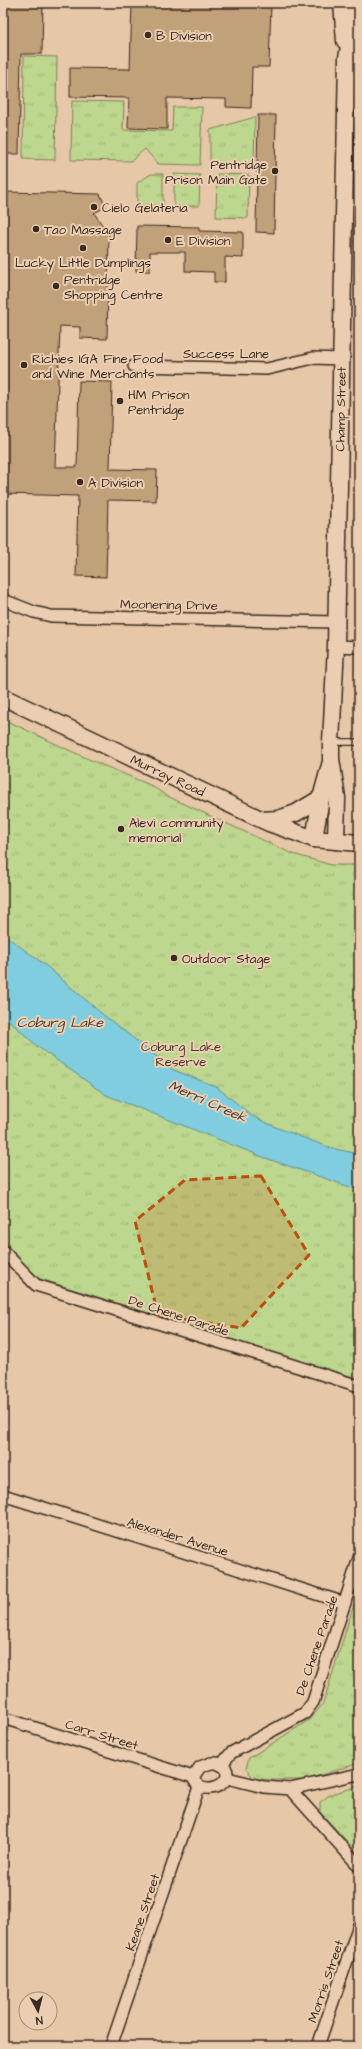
<svg xmlns="http://www.w3.org/2000/svg" width="362" height="2049" font-family="'Architects Daughter',sans-serif">
	<style>
		.park { fill: url(#park-tufts); stroke: #7c8056 }
		.water { fill: #80cddf; stroke: #648c92 }
		.building { fill: #c1a17a; stroke: #3b2a1e }
		.lines { fill: none; stroke-linecap: round; stroke-linejoin: round }
		.lane-casing { stroke: #3b2a1e; stroke-width: 8 }
		.street-casing { stroke: #3b2a1e; stroke-width: 14 }
		.secondary-casing { stroke: #3b2a1e; stroke-width: 19 }
		.lane { stroke: #ebceb2; stroke-width: 5.5 }
		.street { stroke: #ebceb2; stroke-width: 11 }
		.secondary { stroke: #ebceb2; stroke-width: 16 }
		.marked { fill: #bd4d10; fill-opacity: 0.2; stroke: #bd4d10; stroke-width: 3; stroke-dasharray: 8 5; stroke-linejoin: round }
		.poi-dot { fill: #3b2a1e; stroke: #ebceb2; stroke-width: 1.5 }
		.labels { text-anchor: middle; stroke-width: 4; stroke-linejoin: round; paint-order: stroke }
		.poi-label { font-size: 13px; fill: #3b2a1e; stroke: #ebceb2; text-anchor: start }
		.street-label { font-size: 13px; fill: #3b2a1e; stroke: #ebceb2 }
		.park-label { font-size: 13px; fill: #483b29; stroke: #ebceb2 }
		.water-label { font-size: 14px; font-style: italic; fill: #45423b; stroke: #ebceb2 }
	</style>
	<defs>
		<pattern id="park-tufts" width="24" height="20" patternUnits="userSpaceOnUse"><rect width="24" height="20" fill="#bdd78e"/><path d="M3 7l-1-3M5 7V3M7 7l1-3M15 17l-1-3M17 17v-4M19 17l1-3" fill="none" stroke="#a3b97a"/></pattern>
	</defs>
	<rect width="100%" height="100%" fill="#e6c7a7"/>
	<filter id="ink" filterUnits="userSpaceOnUse"><feTurbulence type="fractalNoise" baseFrequency=".025" numOctaves="2"/><feDisplacementMap in="SourceGraphic" scale="8" xChannelSelector="R" yChannelSelector="G"/><feConvolveMatrix kernelMatrix="1 2 1 2 8 2 1 2 1" color-interpolation-filters="sRGB"/></filter>
	<g filter="url(#ink)">
		<g class="park">
			<polygon points="24,56 57,57 55,160 23,159"/>
			<polygon points="72,101 124,102 123,130 172,131 173,107 202,107 200,165 158,164 145,149 131,161 71,160"/>
			<polygon points="255,117 254,164 210,164 210,130"/>
			<polygon points="151,174 163,174 163,205 137,205 137,183"/>
			<polygon points="174,174 200,175 199,206 174,206"/>
			<polygon points="217,174 249,175 248,218 216,217"/>
			<polygon points="3,719 86,758 150,785 167,796 293,854 331,865 359,865 359,1379 31,1276 3,1241"/>
			<polygon points="359,1588 359,1763 305,1780 271,1780 253,1778 246,1768 249,1758 309,1720 323,1704"/>
			<polygon points="359,1786 359,1854 320,1812 320,1802 331,1794"/>
		</g>
		<polygon class="water" points="3,934 44,964 101,1013 174,1070 217,1087 252,1116 278,1128 331,1148 359,1154 359,1190 268,1159 106,1095 38,1047 3,1015"/>
		<g class="building">
			<polygon points="3,3 43,3 42,54 21,54 19,154 3,154"/>
			<polygon points="132,3 271,3 269,67 252,67 251,108 226,107 226,99 167,98 167,129 128,128 129,98 70,97 70,68 130,69"/>
			<polygon points="258,115 276,115 274,233 256,232"/>
			<polygon points="3,192 100,194 106,207 94,213 109,235 107,339 80,338 80,327 60,326 55,467 77,467 79,381 112,382 110,469 157,470 156,501 108,500 106,577 76,576 78,496 3,494"/>
			<polygon points="137,226 199,227 199,231 243,232 243,258 225,257 225,282 214,282 214,272 185,271 185,252 150,252 150,271 136,271"/>
		</g>
		<g class="lines">
			<defs>
				<g id="lane">
					<polyline points="346,202 359,202"/>
					<polyline points="333,742 359,742"/>
				</g>
				<g id="street">
					<polyline points="134,366 267,369 313,358 341,359"/>
					<polyline points="3,600 34,612 51,616 337,622"/>
					<polyline points="336,646 359,647"/>
					<polyline points="3,1251 36,1285 359,1386"/>
					<polyline points="3,1495 345,1603"/>
					<polyline points="3,1718 193,1777"/>
					<path d="M211,1763H217L225,1767C236,1786 199,1798 193,1777L200,1767Z"/>
					<polyline points="221,1765 231,1753 305,1713 313,1702 359,1558"/>
					<polyline points="227,1778 264,1787 290,1789 359,1774"/>
					<polyline points="290,1789 359,1866"/>
					<polyline points="111,2046 199,1787"/>
					<polyline points="318,2046 359,1925"/>
				</g>
				<g id="secondary">
					<polyline points="342,3 345,41"/>
					<polyline points="3,697 269,823 314,839 359,843"/>
					<polyline points="263,820 278,819 296,813 321,798"/>
					<polyline points="314,839 321,798 330,765"/>
					<polyline points="336,841 337,798 331,759 331,742 336,646 347,58 354,20 359,7"/>
				</g>
			</defs>
			<use href="#lane" class="lane-casing"/>
			<use href="#street" class="street-casing"/>
			<use href="#secondary" class="secondary-casing"/>
			<use href="#lane" class="lane"/>
			<use href="#street" class="street"/>
			<use href="#secondary" class="secondary"/>
		</g>
	</g>
	<path class="marked" d="M261,1176L309,1255L241,1328L158,1315L135,1221L185,1180Z"/>
	<g class="poi-dot">
		<circle cx="148" cy="35" r="4"/>
		<circle cx="275" cy="171" r="4"/>
		<circle cx="94" cy="207" r="4"/>
		<circle cx="36" cy="229" r="4"/>
		<circle cx="168" cy="240" r="4"/>
		<circle cx="83" cy="248" r="4"/>
		<circle cx="56" cy="286" r="4"/>
		<circle cx="24" cy="365" r="4"/>
		<circle cx="120" cy="401" r="4"/>
		<circle cx="80" cy="482" r="4"/>
		<circle cx="121" cy="829" r="4"/>
		<circle cx="174" cy="958" r="4"/>
	</g>
	<g class="labels">
		<g class="poi-label">
			<text x="156" y="40">B Division</text>
			<text x="267" y="169" text-anchor="end">Pentridge<tspan x="267" dy="15">Prison Main Gate</tspan></text>
			<text x="102" y="212">Cielo Gelateria</text>
			<text x="44" y="234">Tao Massage</text>
			<text x="176" y="245">E Division</text>
			<text x="83" y="267" text-anchor="middle">Lucky Little Dumplings</text>
			<text x="64" y="284">Pentridge<tspan x="64" dy="15">Shopping Centre</tspan></text>
			<text x="32" y="363">Richies IGA Fine Food<tspan x="32" dy="15">and Wine Merchants</tspan></text>
			<text x="128" y="399">HM Prison<tspan x="128" dy="15">Pentridge</tspan></text>
			<text x="88" y="487">A Division</text>
			<text x="129" y="827">Alevi community<tspan x="129" dy="15">memorial</tspan></text>
			<text x="182" y="963">Outdoor Stage</text>
		</g>
		<g class="street-label">
			<text x="226" y="358">Success Lane</text>
			<text transform="translate(340 409) rotate(-89)" y="5">Champ Street</text>
			<text transform="translate(169 604) rotate(1)" y="5">Moonering Drive</text>
			<text transform="translate(168 775) rotate(25)" y="5">Murray Road</text>
			<text transform="translate(179 1315) rotate(18)" y="5">De Chene Parade</text>
			<text transform="translate(178 1536) rotate(17)" y="5">Alexander Avenue</text>
			<text transform="translate(316 1645) rotate(-71)" y="5">De Chene Parade</text>
			<text transform="translate(102 1734) rotate(17)" y="5">Carr Street</text>
			<text transform="translate(142 1912) rotate(-71)" y="5">Keane Street</text>
			<text transform="translate(325 1981) rotate(-71)" y="5">Morris Street</text>
		</g>
		<g class="park-label">
			<text x="181" y="1051">Coburg Lake<tspan x="181" dy="15">Reserve</tspan></text>
		</g>
		<g class="water-label">
			<text x="60" y="1027">Coburg Lake</text>
			<text transform="translate(208 1101) rotate(24)" y="5">Merri Creek</text>
		</g>
	</g>
	<rect width="362" height="2049" fill="none" stroke="#ebceb2" stroke-width="16"/>
	<rect x="8" y="8" width="346" height="2033" fill="none" stroke="#3b2a1e" stroke-width="1.5" filter="url(#ink)"/>
	<g transform="translate(38 2011) rotate(173)"><circle r="19" fill="#ebceb2" stroke="#a58c77"/>
	<path d="M0-3L7 15L0 10L-7 15Z" fill="#3b2a1e"/>
	<text y="-6" font-size="11" font-weight="bold" text-anchor="middle" fill="#3b2a1e">N</text>
	</g>
</svg>
